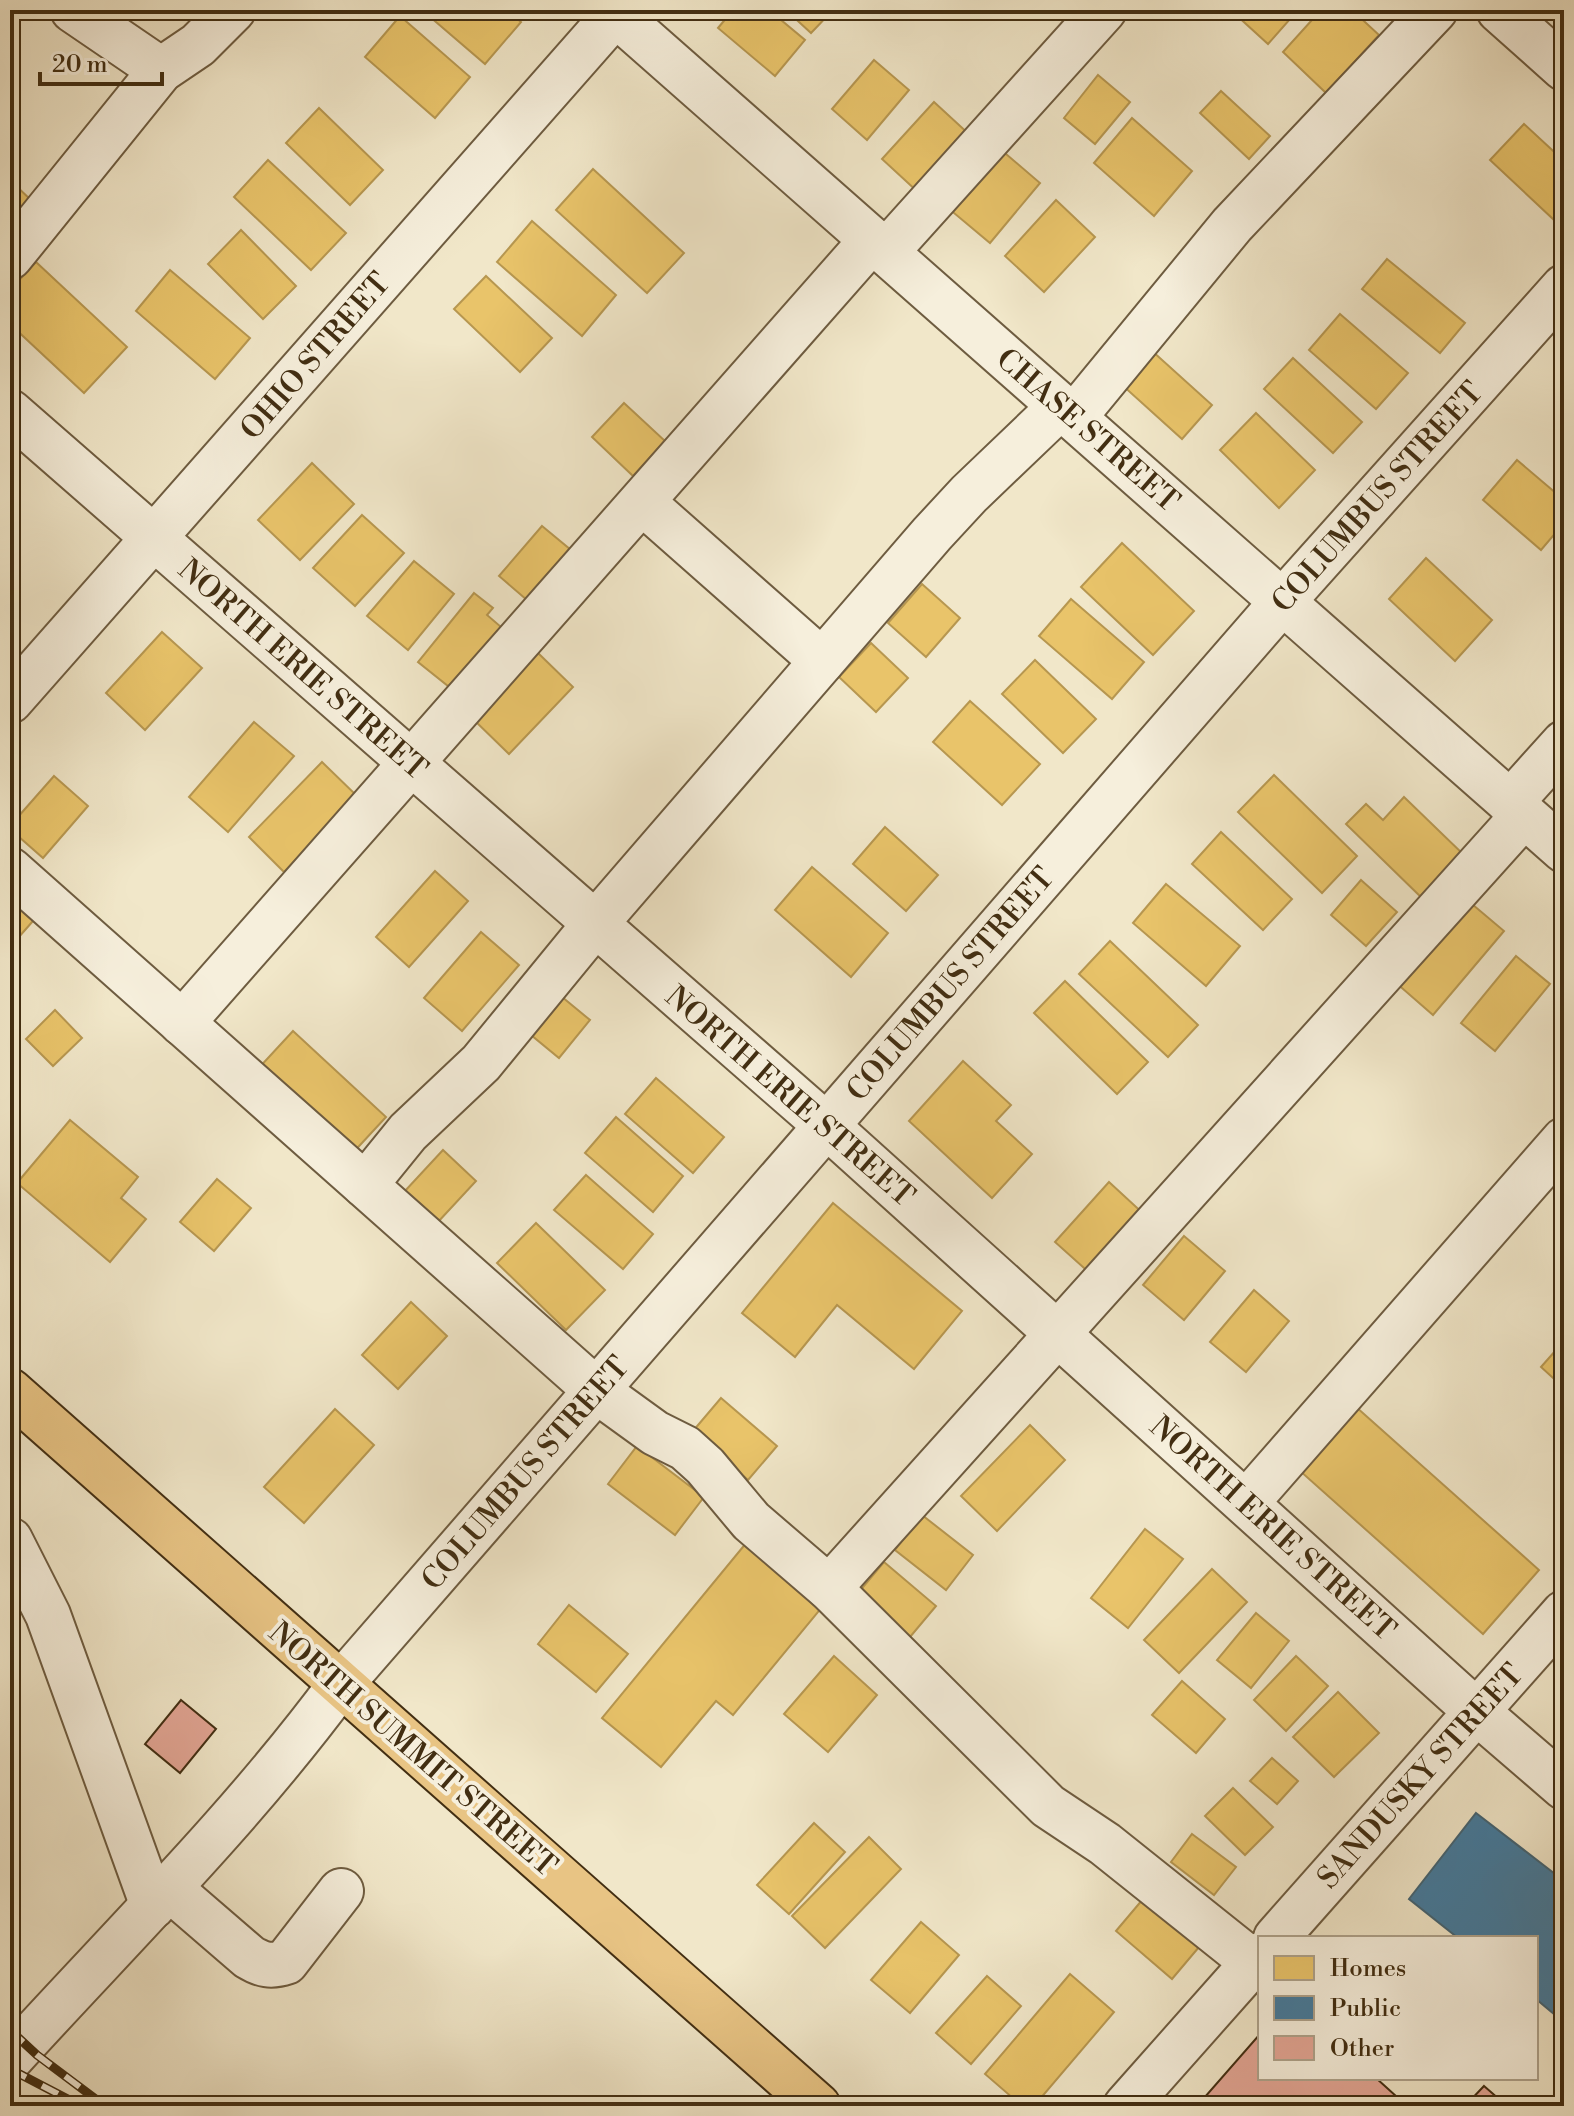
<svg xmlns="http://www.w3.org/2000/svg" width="1574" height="2116" font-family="'Libre Bodoni',serif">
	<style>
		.homes { fill: #e9c46a; stroke: #b79750; stroke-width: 2 }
		.public { fill: #457b9d; stroke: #446473; stroke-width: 2 }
		.building { fill: #e2a594; stroke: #422e12; stroke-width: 2 }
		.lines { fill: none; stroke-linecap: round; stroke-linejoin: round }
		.minor-casing { stroke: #6e5c40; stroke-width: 48 }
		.major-casing { stroke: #422e12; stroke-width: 48 }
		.minor { stroke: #f6efdc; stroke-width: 44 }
		.major { stroke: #e8c484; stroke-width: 44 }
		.rail-casing { stroke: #422e12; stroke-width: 9 }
		.rail { stroke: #f6efdc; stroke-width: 6; stroke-dasharray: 18; stroke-linecap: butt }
		.labels { text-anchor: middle; stroke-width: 8; stroke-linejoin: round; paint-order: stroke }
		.street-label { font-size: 30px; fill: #422e12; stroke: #f6efdc }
	</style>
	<rect width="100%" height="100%" fill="#f1e7c9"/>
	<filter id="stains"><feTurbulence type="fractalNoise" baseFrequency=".0025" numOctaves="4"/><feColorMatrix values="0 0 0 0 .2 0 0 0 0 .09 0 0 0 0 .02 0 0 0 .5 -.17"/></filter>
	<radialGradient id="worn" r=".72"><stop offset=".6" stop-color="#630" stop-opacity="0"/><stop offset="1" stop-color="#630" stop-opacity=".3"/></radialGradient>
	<g class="homes">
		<polygon points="422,10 507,10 521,22 485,64"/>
		<polygon points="733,10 769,10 805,40 775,76 718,28"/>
		<polygon points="786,10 833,10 811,33"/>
		<polygon points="1236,10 1298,10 1268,44 1234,13"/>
		<polygon points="1321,10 1352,10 1379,35 1326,93 1283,52"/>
		<polygon points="400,16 470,77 435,118 365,57"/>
		<polygon points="874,60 909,90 867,140 832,109"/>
		<polygon points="1098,75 1130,102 1095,144 1064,118"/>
		<polygon points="1221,91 1270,136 1249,159 1200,113"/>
		<polygon points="934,102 971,136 919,193 882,159"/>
		<polygon points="319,108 383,170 350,205 286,143"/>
		<polygon points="1132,118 1192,171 1154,216 1094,163"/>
		<polygon points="1524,124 1564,161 1564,208 1553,219 1490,160"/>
		<polygon points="999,148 1040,183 990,243 948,208"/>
		<polygon points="268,160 346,233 311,270 234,197"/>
		<polygon points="593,169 684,253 647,293 556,210"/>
		<polygon points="10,180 34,203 10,228"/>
		<polygon points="1056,200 1095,237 1044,292 1005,256"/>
		<polygon points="532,221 616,295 582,336 497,262"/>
		<polygon points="241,230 296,286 263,319 208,264"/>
		<polygon points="1387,259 1465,323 1440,353 1362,289"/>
		<polygon points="36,262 127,347 84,393 10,324 10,290"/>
		<polygon points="170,270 250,338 215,379 136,311"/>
		<polygon points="486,276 552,338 520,372 454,309"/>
		<polygon points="1340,314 1408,373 1376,409 1309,350"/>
		<polygon points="1151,350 1212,405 1182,439 1121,384"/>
		<polygon points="1293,358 1362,422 1333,453 1264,389"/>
		<polygon points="624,403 665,441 633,476 592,437"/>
		<polygon points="1256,413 1315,470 1279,508 1220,450"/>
		<polygon points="1517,460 1564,500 1564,523 1541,550 1483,500"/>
		<polygon points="312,463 354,504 300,560 258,520"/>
		<polygon points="362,515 404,553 355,606 313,568"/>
		<polygon points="542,526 577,555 534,606 499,576"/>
		<polygon points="1122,543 1194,611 1153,655 1081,587"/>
		<polygon points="1426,558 1492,620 1455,661 1389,599"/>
		<polygon points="414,561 454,594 408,650 367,616"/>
		<polygon points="922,584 960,618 926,657 888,623"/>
		<polygon points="474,593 493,608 487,615 508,633 458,694 418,662"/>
		<polygon points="1071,599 1144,662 1112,699 1039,636"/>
		<polygon points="162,632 202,668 145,730 106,693"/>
		<polygon points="871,643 908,678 876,712 839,677"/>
		<polygon points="537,652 573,687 509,754 473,719"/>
		<polygon points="1035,660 1096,719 1063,753 1002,694"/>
		<polygon points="970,701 1040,764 1002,805 933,742"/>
		<polygon points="254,722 294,756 228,832 189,797"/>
		<polygon points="322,762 357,796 284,872 249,837"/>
		<polygon points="1274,775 1357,856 1322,893 1238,812"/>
		<polygon points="54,776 88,806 43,858 10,829 10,826"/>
		<polygon points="1404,797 1465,856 1424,900 1346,824 1366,804 1383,820"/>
		<polygon points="885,827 938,875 906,911 853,864"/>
		<polygon points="1221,832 1292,899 1263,930 1192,864"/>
		<polygon points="812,867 888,933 851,977 775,910"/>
		<polygon points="435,871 468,901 409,967 376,937"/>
		<polygon points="1361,880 1397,912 1366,946 1331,915"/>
		<polygon points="1166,884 1240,946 1206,986 1133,923"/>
		<polygon points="10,888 40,913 11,946 10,945"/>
		<polygon points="1466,899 1504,931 1433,1015 1395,982"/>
		<polygon points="481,932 519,965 462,1031 424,998"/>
		<polygon points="1110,941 1198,1025 1168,1057 1079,974"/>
		<polygon points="1516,956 1550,984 1495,1051 1461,1023"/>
		<polygon points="1065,981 1148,1062 1117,1094 1034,1013"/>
		<polygon points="556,992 590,1020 559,1058 525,1030"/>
		<polygon points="55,1010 82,1038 53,1066 26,1039"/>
		<polygon points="293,1031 386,1117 349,1157 256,1071"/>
		<polygon points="963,1061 1011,1105 996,1121 1032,1154 992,1198 909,1121"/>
		<polygon points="656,1078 724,1137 693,1173 625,1114"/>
		<polygon points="616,1117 683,1176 653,1212 585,1153"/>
		<polygon points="70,1120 138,1177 121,1198 146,1219 110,1262 17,1183"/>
		<polygon points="443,1150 476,1181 437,1223 404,1192"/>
		<polygon points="586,1175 653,1234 623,1269 554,1210"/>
		<polygon points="217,1179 251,1208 214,1251 180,1222"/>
		<polygon points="1109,1182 1147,1217 1093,1276 1055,1242"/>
		<polygon points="833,1203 962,1311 914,1369 837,1305 795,1357 742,1313"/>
		<polygon points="536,1223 605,1290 566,1330 497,1263"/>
		<polygon points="1184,1236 1225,1271 1184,1320 1143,1285"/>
		<polygon points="1254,1290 1289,1321 1246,1372 1210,1342"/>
		<polygon points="411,1302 447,1336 398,1389 362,1355"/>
		<polygon points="1564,1341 1564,1388 1541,1367"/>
		<polygon points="721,1398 777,1446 748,1480 693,1431"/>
		<polygon points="1346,1398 1539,1570 1483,1634 1290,1462"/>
		<polygon points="335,1409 374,1445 304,1523 264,1487"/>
		<polygon points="1030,1425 1065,1460 997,1531 961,1496"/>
		<polygon points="637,1446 704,1497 675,1535 608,1484"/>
		<polygon points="922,1515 973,1555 946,1590 895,1550"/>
		<polygon points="1145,1529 1183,1559 1128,1628 1091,1598"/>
		<polygon points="747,1542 823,1606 733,1715 716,1701 661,1767 602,1718"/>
		<polygon points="884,1562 936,1606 910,1637 858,1593"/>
		<polygon points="1212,1569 1247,1602 1179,1673 1144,1640"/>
		<polygon points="569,1605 628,1654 596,1692 538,1644"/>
		<polygon points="1256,1613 1289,1641 1251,1688 1217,1660"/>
		<polygon points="834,1656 877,1695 828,1752 784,1714"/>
		<polygon points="1296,1656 1328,1686 1286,1731 1254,1700"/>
		<polygon points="1182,1681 1225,1719 1196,1753 1152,1715"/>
		<polygon points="1338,1692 1379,1733 1334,1777 1293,1737"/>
		<polygon points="1272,1758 1298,1781 1277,1804 1250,1781"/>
		<polygon points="1233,1788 1273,1827 1245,1855 1205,1816"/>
		<polygon points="814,1823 845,1852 789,1914 757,1885"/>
		<polygon points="1192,1834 1236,1867 1214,1895 1171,1862"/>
		<polygon points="869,1837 901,1869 825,1948 792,1916"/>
		<polygon points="1143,1899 1199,1947 1172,1979 1116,1931"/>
		<polygon points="921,1922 959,1955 910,2013 871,1980"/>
		<polygon points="1070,1974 1114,2012 1034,2106 1022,2106 985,2074"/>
		<polygon points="987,1976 1021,2006 971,2064 936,2033"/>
	</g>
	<polygon class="public" points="1476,1813 1564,1881 1564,2001 1554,2014 1536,1999 1536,1938 1458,1938 1409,1899"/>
	<g class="building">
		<polygon points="181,1700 216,1729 180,1773 145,1744"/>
		<polygon points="1260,2034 1260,2078 1376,2078 1407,2106 1197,2106"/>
		<polygon points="1484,2086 1507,2106 1465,2106"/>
	</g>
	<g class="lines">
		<defs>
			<g id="minor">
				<polyline points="73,10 161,70"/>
				<polyline points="611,10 1564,850"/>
				<polyline points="1499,10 1564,68"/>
				<polyline points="886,252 1104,10"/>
				<polyline points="10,257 161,70 198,45 233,10"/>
				<polyline points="10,412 827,1126 1477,1712 1564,1787"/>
				<polyline points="1074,417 1232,225 1435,10"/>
				<polyline points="642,502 822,661"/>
				<polyline points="10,701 619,10"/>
				<polyline points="1510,803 1564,743"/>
				<polyline points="10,870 597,1391 655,1433 685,1448 705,1466 751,1521 829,1588 1048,1806 1105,1844 1254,1963"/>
				<polyline points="182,1023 872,240"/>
				<polyline points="365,1185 408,1132 481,1063 595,924 932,534 969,494 1061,406"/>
				<polyline points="1246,1503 1564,1140"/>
				<polyline points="10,1540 48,1615 153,1906"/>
				<polyline points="829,1588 1524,815"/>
				<path d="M169,1888L249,1957C262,1965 271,1967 286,1962L341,1891"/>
				<polyline points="1276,1938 1564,1613"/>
				<path d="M10,2059C122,1936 241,1819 340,1685L1283,601L1564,287"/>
				<polyline points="1126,2106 1260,1955"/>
			</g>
			<polyline id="major" points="10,1391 818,2106"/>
		</defs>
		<use href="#minor" class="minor-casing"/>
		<use href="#major" class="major-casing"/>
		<use href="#minor" class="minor"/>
		<use href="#major" class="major"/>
		<defs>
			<g id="rail">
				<polyline points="10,2030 37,2055 105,2106"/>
				<polyline points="10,2069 81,2106"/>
			</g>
		</defs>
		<use href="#rail" class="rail-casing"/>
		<use href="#rail" class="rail"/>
	</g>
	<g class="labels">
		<g class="street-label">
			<text transform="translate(315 356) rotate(-49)" y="10">OHIO STREET</text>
			<text transform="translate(1088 430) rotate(41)" y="10">CHASE STREET</text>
			<text transform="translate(1377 497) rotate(-48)" y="10">COLUMBUS STREET</text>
			<text transform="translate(303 669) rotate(41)" y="10">NORTH ERIE STREET</text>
			<text transform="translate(950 984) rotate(-49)" y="10">COLUMBUS STREET</text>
			<text transform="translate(790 1096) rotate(41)" y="10">NORTH ERIE STREET</text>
			<text transform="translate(525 1473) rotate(-49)" y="10">COLUMBUS STREET</text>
			<text transform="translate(1273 1528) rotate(42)" y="10">NORTH ERIE STREET</text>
			<text transform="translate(413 1749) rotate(41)" y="10">NORTH SUMMIT STREET</text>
			<text transform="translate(1420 1776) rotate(-48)" y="10">SANDUSKY STREET</text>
		</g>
	</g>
	<rect width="1574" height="2116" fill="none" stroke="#f1e7c9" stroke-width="40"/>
	<rect x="12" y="12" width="1550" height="2092" fill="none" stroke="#422e12" stroke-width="4"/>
	<rect x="20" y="20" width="1534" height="2076" fill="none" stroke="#422e12" stroke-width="2"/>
	<rect x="1258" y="1936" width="280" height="144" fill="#f6efdc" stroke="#aea28b" stroke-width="2"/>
	<rect x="1274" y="1956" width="40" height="24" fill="#e9c46a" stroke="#aea28b" stroke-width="2"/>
	<text x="1330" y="1976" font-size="24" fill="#422e12">Homes</text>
	<rect x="1274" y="1996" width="40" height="24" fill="#457b9d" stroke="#aea28b" stroke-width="2"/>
	<text x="1330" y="2016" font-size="24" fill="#422e12">Public</text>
	<rect x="1274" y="2036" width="40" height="24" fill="#e2a594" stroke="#aea28b" stroke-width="2"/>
	<text x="1330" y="2056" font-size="24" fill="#422e12">Other</text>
	<path d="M40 72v12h122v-12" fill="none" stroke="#422e12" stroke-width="4"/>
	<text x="52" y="72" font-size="24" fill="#422e12" stroke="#f6efdc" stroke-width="6" paint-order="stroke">20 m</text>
	<rect width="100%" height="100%" filter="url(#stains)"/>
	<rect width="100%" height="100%" fill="url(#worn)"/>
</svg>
